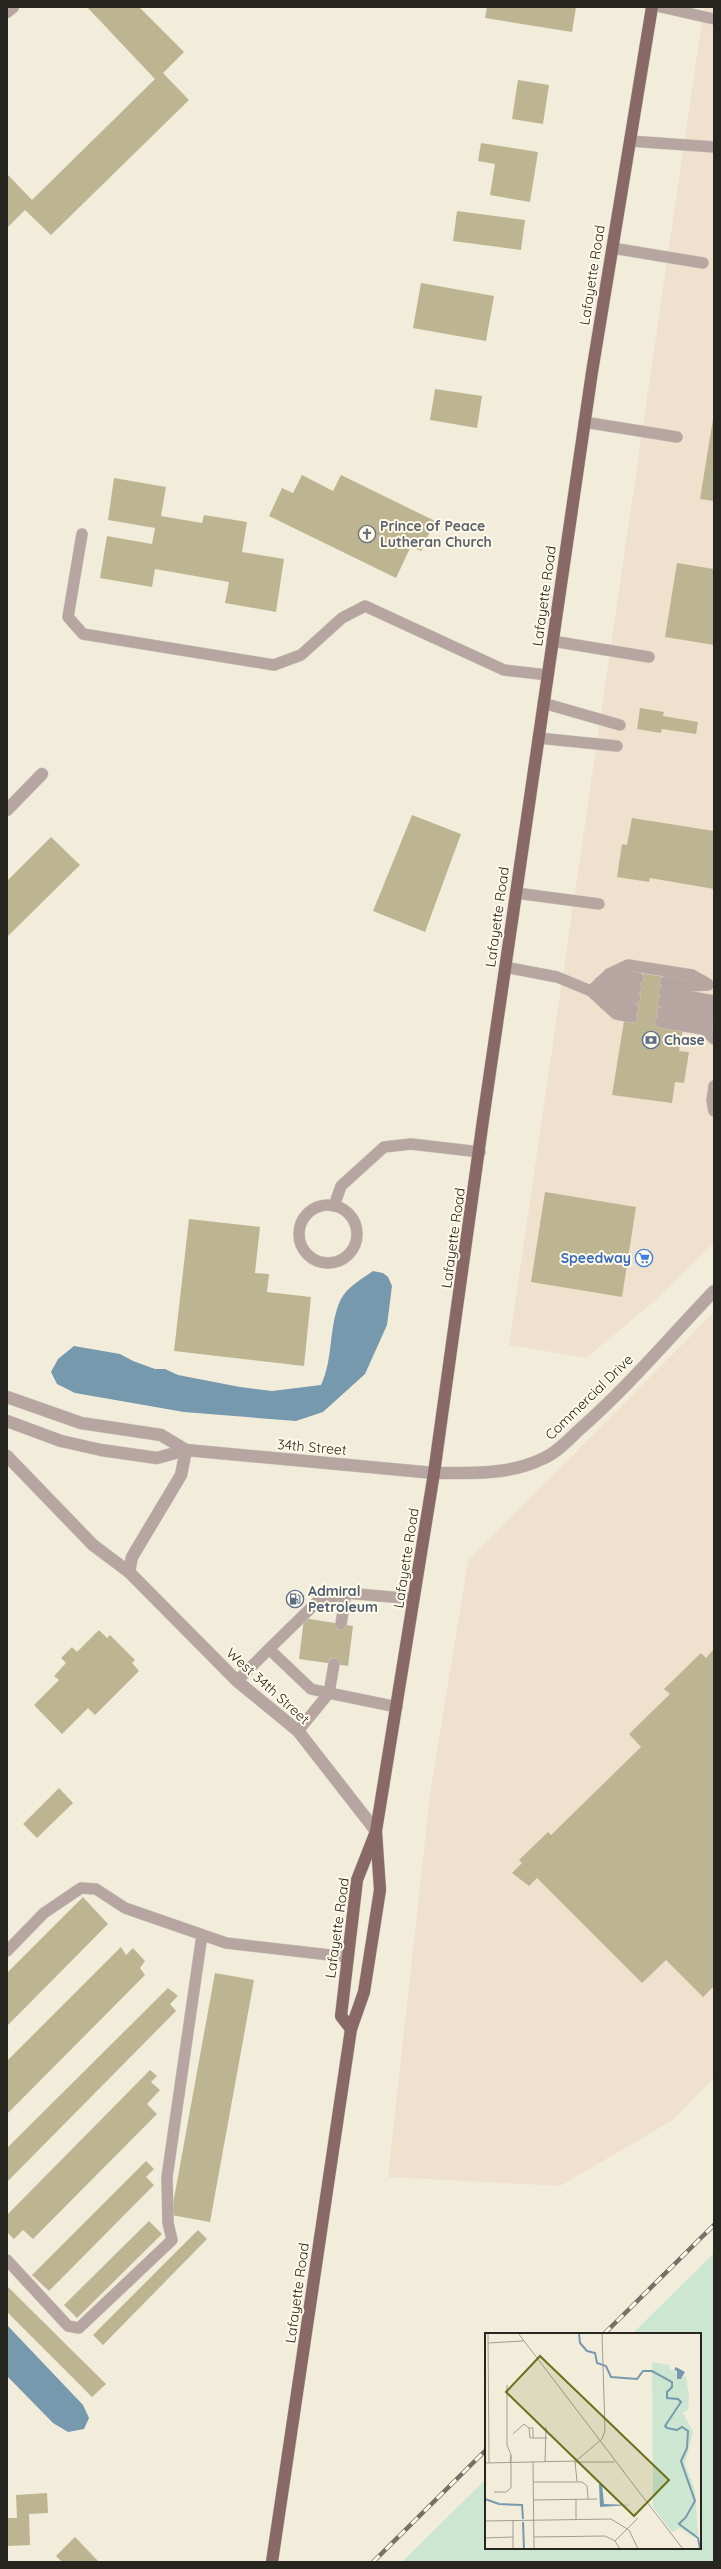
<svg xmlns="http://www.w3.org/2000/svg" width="721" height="2569" font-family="Quicksand,sans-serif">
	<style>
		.commercial { fill: #efe1cd }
		.green { fill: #cce6d2 }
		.water { fill: #7799ae }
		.building { fill: #bdb592 }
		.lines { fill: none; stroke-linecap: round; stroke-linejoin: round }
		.service-casing { stroke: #cdc9b9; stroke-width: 12 }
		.minor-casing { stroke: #cdc9b9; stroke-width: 13 }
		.tertiary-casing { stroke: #cdc9b9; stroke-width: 13 }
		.primary-casing { stroke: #cdc9b9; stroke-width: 13 }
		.service { stroke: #b7a5a2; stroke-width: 11 }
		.minor { stroke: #b7a5a2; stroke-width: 12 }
		.tertiary { stroke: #b7a5a2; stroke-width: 12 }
		.primary { stroke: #896965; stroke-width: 12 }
		.rail-casing { stroke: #757167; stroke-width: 4.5 }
		.rail { stroke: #fffae8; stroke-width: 3; stroke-dasharray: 9; stroke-linecap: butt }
		.labels { text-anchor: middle; stroke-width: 4; stroke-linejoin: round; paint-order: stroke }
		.street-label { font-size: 14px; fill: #27251f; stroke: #fffae8 }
		.worship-label { font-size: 14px; font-weight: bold; fill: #5b616d; stroke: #fffae8; text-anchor: start }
		.service-label { font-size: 14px; font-weight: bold; fill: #4e5e75; stroke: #fffae8; text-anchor: start }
		.shop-label { font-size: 14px; font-weight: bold; fill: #366cbe; stroke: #fffae8; text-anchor: end }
		.inset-river { fill: none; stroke: #7799ae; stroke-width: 2 }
		.inset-road { fill: none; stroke: #a19d90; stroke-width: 1 }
		.view { fill: #687119; fill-opacity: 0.15; stroke: #687119; stroke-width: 2 }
		.inset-edge { fill: none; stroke: #27251f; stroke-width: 2 }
	</style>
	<rect width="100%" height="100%" fill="#f2eddb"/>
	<g class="commercial">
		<polygon points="704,7 714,7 714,1243 652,1303 586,1358 509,1345"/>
		<polygon points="714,1312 714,2078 673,2120 560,2186 388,2177 430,1794 468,1561"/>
	</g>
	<polygon class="green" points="714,2253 714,2562 402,2562 486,2479 486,2548 700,2548 700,2334 632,2334"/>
	<g class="water">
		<path d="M373,1271L383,1273L388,1277L392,1286L387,1325L365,1374L323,1412L296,1421L184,1412L75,1393L57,1384L51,1372L58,1359L74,1346L120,1354L133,1361L155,1369H165L178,1375L240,1387L272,1391L321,1385C334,1358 328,1326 341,1299C347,1287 363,1278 373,1271Z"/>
		<polygon points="7,2325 83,2405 89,2418 84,2429 68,2432 53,2423 7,2376"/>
	</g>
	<g class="building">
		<polygon points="87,7 139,7 184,52 163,73 189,100 51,235 25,210 7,228 7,174 32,200 155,79"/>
		<polygon points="487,7 576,7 572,32 485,18"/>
		<polygon points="518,80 549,85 543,124 512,119"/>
		<polygon points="481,143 538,152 530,202 490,195 495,164 478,161"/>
		<polygon points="457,211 525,220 521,250 453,241"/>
		<polygon points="421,283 494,296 486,341 413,328"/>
		<polygon points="435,389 482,396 477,428 430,420"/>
		<polygon points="713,419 714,419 714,501 700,499"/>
		<polygon points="302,475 333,491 341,475 435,521 421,551 411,546 396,578 269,516 282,488 293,493"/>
		<polygon points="114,478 166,487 161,516 202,523 204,515 247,522 242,552 284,559 276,612 225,603 229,582 155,569 152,587 100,578 107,536 152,544 155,528 108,520"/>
		<polygon points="677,563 714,569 714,645 665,637"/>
		<polygon points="640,708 664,712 663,716 698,722 696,734 662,729 661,733 637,729"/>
		<polygon points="412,815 461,834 425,932 373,911"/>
		<polygon points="632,818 714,831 714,889 650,878 649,882 617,877 622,844 627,845"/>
		<polygon points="51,837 80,865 7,937 7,881"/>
		<polygon points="639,973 666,977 662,1013 683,1029 679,1051 689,1052 684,1083 675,1082 672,1103 612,1095 624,1021 631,1022"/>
		<polygon points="545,1192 636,1207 622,1297 531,1282"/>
		<polygon points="189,1219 260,1227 255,1273 269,1274 267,1292 311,1297 304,1366 174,1351"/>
		<polygon points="304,1618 353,1626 348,1666 299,1659"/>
		<polygon points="99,1630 107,1638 110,1635 135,1660 132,1663 139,1671 95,1715 88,1708 62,1734 34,1705 59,1680 54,1676 66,1663 61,1658 72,1647 77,1652"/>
		<polygon points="714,1649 714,1986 703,1997 666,1960 642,1983 537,1878 529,1886 512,1873 522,1863 519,1860 548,1832 551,1835 641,1747 629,1734 670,1694 664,1689 701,1653 706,1658"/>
		<polygon points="59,1788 73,1803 37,1838 23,1824"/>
		<polygon points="83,1897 108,1924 7,2026 7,1973"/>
		<polygon points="121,1947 126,1955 133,1948 145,1961 140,1968 145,1975 7,2114 7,2061"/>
		<polygon points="215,1973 254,1980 210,2222 171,2215"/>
		<polygon points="168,1988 178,1996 170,2004 176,2011 7,2182 7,2148"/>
		<polygon points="150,2070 157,2076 151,2082 160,2090 147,2104 157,2114 33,2239 23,2230 14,2239 7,2232 7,2215"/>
		<polygon points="146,2161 154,2169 146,2177 154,2185 49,2291 32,2275"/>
		<polygon points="149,2221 162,2234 77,2318 64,2305"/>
		<polygon points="198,2230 207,2239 103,2345 93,2335"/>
		<polygon points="7,2286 106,2384 92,2397 7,2312"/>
		<polygon points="47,2493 48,2513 29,2514 30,2545 7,2546 7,2518 17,2518 16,2495"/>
		<polygon points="75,2537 99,2562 62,2562 56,2556"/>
	</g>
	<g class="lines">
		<defs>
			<g id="service">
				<polyline points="661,7 714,19"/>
				<polyline points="630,141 714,147"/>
				<polyline points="612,248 703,263"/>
				<polyline points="584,422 677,437"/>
				<polyline points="82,534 68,617 83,634 274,665 301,655 342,618 365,606 504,670 548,675"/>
				<polyline points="552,641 649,657"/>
				<polyline points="543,703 620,725"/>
				<polyline points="538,738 617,746"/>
				<polyline points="516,893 599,904"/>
				<polyline points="505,967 557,977 591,991 635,998"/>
				<polyline points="609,974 638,978"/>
				<polyline points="600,982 636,988"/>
				<polyline points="665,982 689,986 708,985"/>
				<polyline points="591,991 609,974 628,965 692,975 708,984"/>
				<polyline points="591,991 616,1014 632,1017"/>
				<polyline points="664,992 714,1001"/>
				<polyline points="663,1002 714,1012"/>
				<polyline points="605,1004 633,1009"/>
				<polyline points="662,1013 698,1018 714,1024"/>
				<polyline points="660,1022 703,1029 714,1039"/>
				<polyline points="714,1086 712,1101 714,1111"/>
				<circle cx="328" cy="1234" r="29"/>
				<polyline points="334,1206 341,1186 384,1147 411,1144 480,1152"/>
				<polyline points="341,1624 346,1593"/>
				<polyline points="269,1649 317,1602 346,1593 414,1599"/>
				<polyline points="334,1664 329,1693 397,1707"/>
				<polyline points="237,1681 269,1649 311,1689 329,1693 298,1731"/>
				<polyline points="7,1951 44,1913 81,1888 96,1889 125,1908 226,1943 347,1957"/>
				<polyline points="7,2260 68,2326 79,2328 172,2240 168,2223 167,2177 202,1935"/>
			</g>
			<g id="minor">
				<polyline points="7,12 13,7"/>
				<polyline points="7,810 42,774"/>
				<path d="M434,1473C471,1473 509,1475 542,1459C557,1453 569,1439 580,1429C628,1387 670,1337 714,1291"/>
			</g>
			<g id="tertiary">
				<polyline points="7,1397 81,1423 161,1435 186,1450"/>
				<polyline points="7,1421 61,1441 101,1450 157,1458 186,1450 434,1473"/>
				<polyline points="7,1456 93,1545 129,1572 237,1681 298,1731 376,1831"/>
				<polyline points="129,1572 132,1557 181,1475 186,1450"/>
			</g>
			<g id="primary">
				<polyline points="351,2029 341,2016 357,1880 375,1834"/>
				<polyline points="272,2562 351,2029 364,1992 380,1890 376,1831 434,1473 483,1120 592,372 652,7"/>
			</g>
		</defs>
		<use href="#service" class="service-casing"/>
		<use href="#minor" class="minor-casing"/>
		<use href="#tertiary" class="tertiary-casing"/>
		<use href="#primary" class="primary-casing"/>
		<use href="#service" class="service"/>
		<use href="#minor" class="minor"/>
		<use href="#tertiary" class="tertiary"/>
		<use href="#primary" class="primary"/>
		<defs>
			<g id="rail">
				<polyline points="604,2334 714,2225"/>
				<polyline points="373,2562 486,2450"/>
			</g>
		</defs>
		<use href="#rail" class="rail-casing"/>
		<use href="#rail" class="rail"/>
	</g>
	<defs>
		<symbol id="church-ring" viewBox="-11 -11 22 22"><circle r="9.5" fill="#fffae8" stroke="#6b7280" stroke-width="1.5"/><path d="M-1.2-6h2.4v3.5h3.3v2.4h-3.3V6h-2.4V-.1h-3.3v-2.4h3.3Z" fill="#6b7280"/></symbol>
		<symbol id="bank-ring" viewBox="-11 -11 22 22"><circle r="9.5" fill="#fffae8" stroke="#5c6f8a" stroke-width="1.5"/><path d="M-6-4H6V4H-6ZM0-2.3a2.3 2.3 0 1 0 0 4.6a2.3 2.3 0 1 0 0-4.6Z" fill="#5c6f8a"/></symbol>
		<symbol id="supermarket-ring" viewBox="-11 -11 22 22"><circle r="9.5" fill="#fffae8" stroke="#3f7fe0" stroke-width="1.5"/><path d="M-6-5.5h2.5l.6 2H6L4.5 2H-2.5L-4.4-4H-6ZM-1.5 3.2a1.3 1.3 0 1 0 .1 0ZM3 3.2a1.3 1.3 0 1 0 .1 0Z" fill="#3f7fe0"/></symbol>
		<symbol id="fuel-ring" viewBox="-11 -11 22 22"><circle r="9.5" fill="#fffae8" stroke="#5c6f8a" stroke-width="1.5"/><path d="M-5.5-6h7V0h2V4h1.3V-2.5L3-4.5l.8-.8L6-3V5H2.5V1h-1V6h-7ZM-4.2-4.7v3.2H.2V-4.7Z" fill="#5c6f8a"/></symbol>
	</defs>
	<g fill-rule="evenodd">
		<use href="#church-ring" x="357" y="524" width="20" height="20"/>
		<use href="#bank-ring" x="641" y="1030" width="20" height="20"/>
		<use href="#supermarket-ring" x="634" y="1248" width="20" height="20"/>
		<use href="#fuel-ring" x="285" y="1589" width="20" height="20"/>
	</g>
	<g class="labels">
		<g class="street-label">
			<text transform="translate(592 275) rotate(-81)" y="5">Lafayette Road</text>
			<text transform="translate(544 596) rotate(-82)" y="5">Lafayette Road</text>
			<text transform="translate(497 917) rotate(-82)" y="5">Lafayette Road</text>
			<text transform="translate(453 1238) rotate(-82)" y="5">Lafayette Road</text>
			<text transform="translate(589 1397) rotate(-44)" y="5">Commercial Drive</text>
			<text transform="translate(312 1447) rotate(5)" y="5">34th Street</text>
			<text transform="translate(406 1558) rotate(-81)" y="5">Lafayette Road</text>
			<text transform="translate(268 1686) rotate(42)" y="5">West 34th Street</text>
			<text transform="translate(337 1928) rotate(-82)" y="5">Lafayette Road</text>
			<text transform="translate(297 2293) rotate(-82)" y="5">Lafayette Road</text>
		</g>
		<g class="worship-label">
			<text x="380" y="531">Prince of Peace<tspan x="380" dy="16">Lutheran Church</tspan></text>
		</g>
		<g class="service-label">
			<text x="664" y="1045">Chase</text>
			<text x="308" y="1596">Admiral<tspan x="308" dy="16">Petroleum</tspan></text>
		</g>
		<g class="shop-label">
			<text x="631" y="1263">Speedway</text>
		</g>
	</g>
	<g transform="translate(485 2333)">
		<rect width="216" height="216" fill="#f2eddb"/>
		<path d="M167,29L184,32L185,36L191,39L194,47L201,43L204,64L203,77L198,80L208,99L200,131L210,158L213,202L210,205L195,195L187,199L168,174Z" fill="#cce6d2"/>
		<path d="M191,34L200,39L196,46H192V38L189,37ZM114,151H117L119,171L146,172L115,174Z" fill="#7799ae"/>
		<path class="inset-river" d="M94,0L95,10L102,18L110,20L112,30L121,33L126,44L152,46L158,38H167L187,49V54L182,59V65L193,66L196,69L180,93L182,95L192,97L197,94L203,98L202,115L196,128L210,168L201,184L194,191L213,205L215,216M0,166L14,171L37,172L38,186M38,189L39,216"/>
		<path class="inset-road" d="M3,0L4,130M33,0L139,139M3,10L38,8M22,52V112L26,122M44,95H48V105M28,101L39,91L44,95L45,105H62M48,129L49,216M60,129L61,94M89,129H130M90,129L92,148M0,130L91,128L117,106L120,98L117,0M138,138L198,216M48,149H97L102,153L103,166M9,159H21L26,155V122L25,130M91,166V186M48,167L112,166M28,187V216M0,188L126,186L144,197L153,216M49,204L120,203L130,208L135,216M0,205L28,204M130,208L153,185"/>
		<path class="view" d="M55,23L184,147L149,183L21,59Z"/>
		<rect width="216" height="216" class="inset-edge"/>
	</g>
	<rect width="721" height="2569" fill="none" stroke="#27251f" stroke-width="16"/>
</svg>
